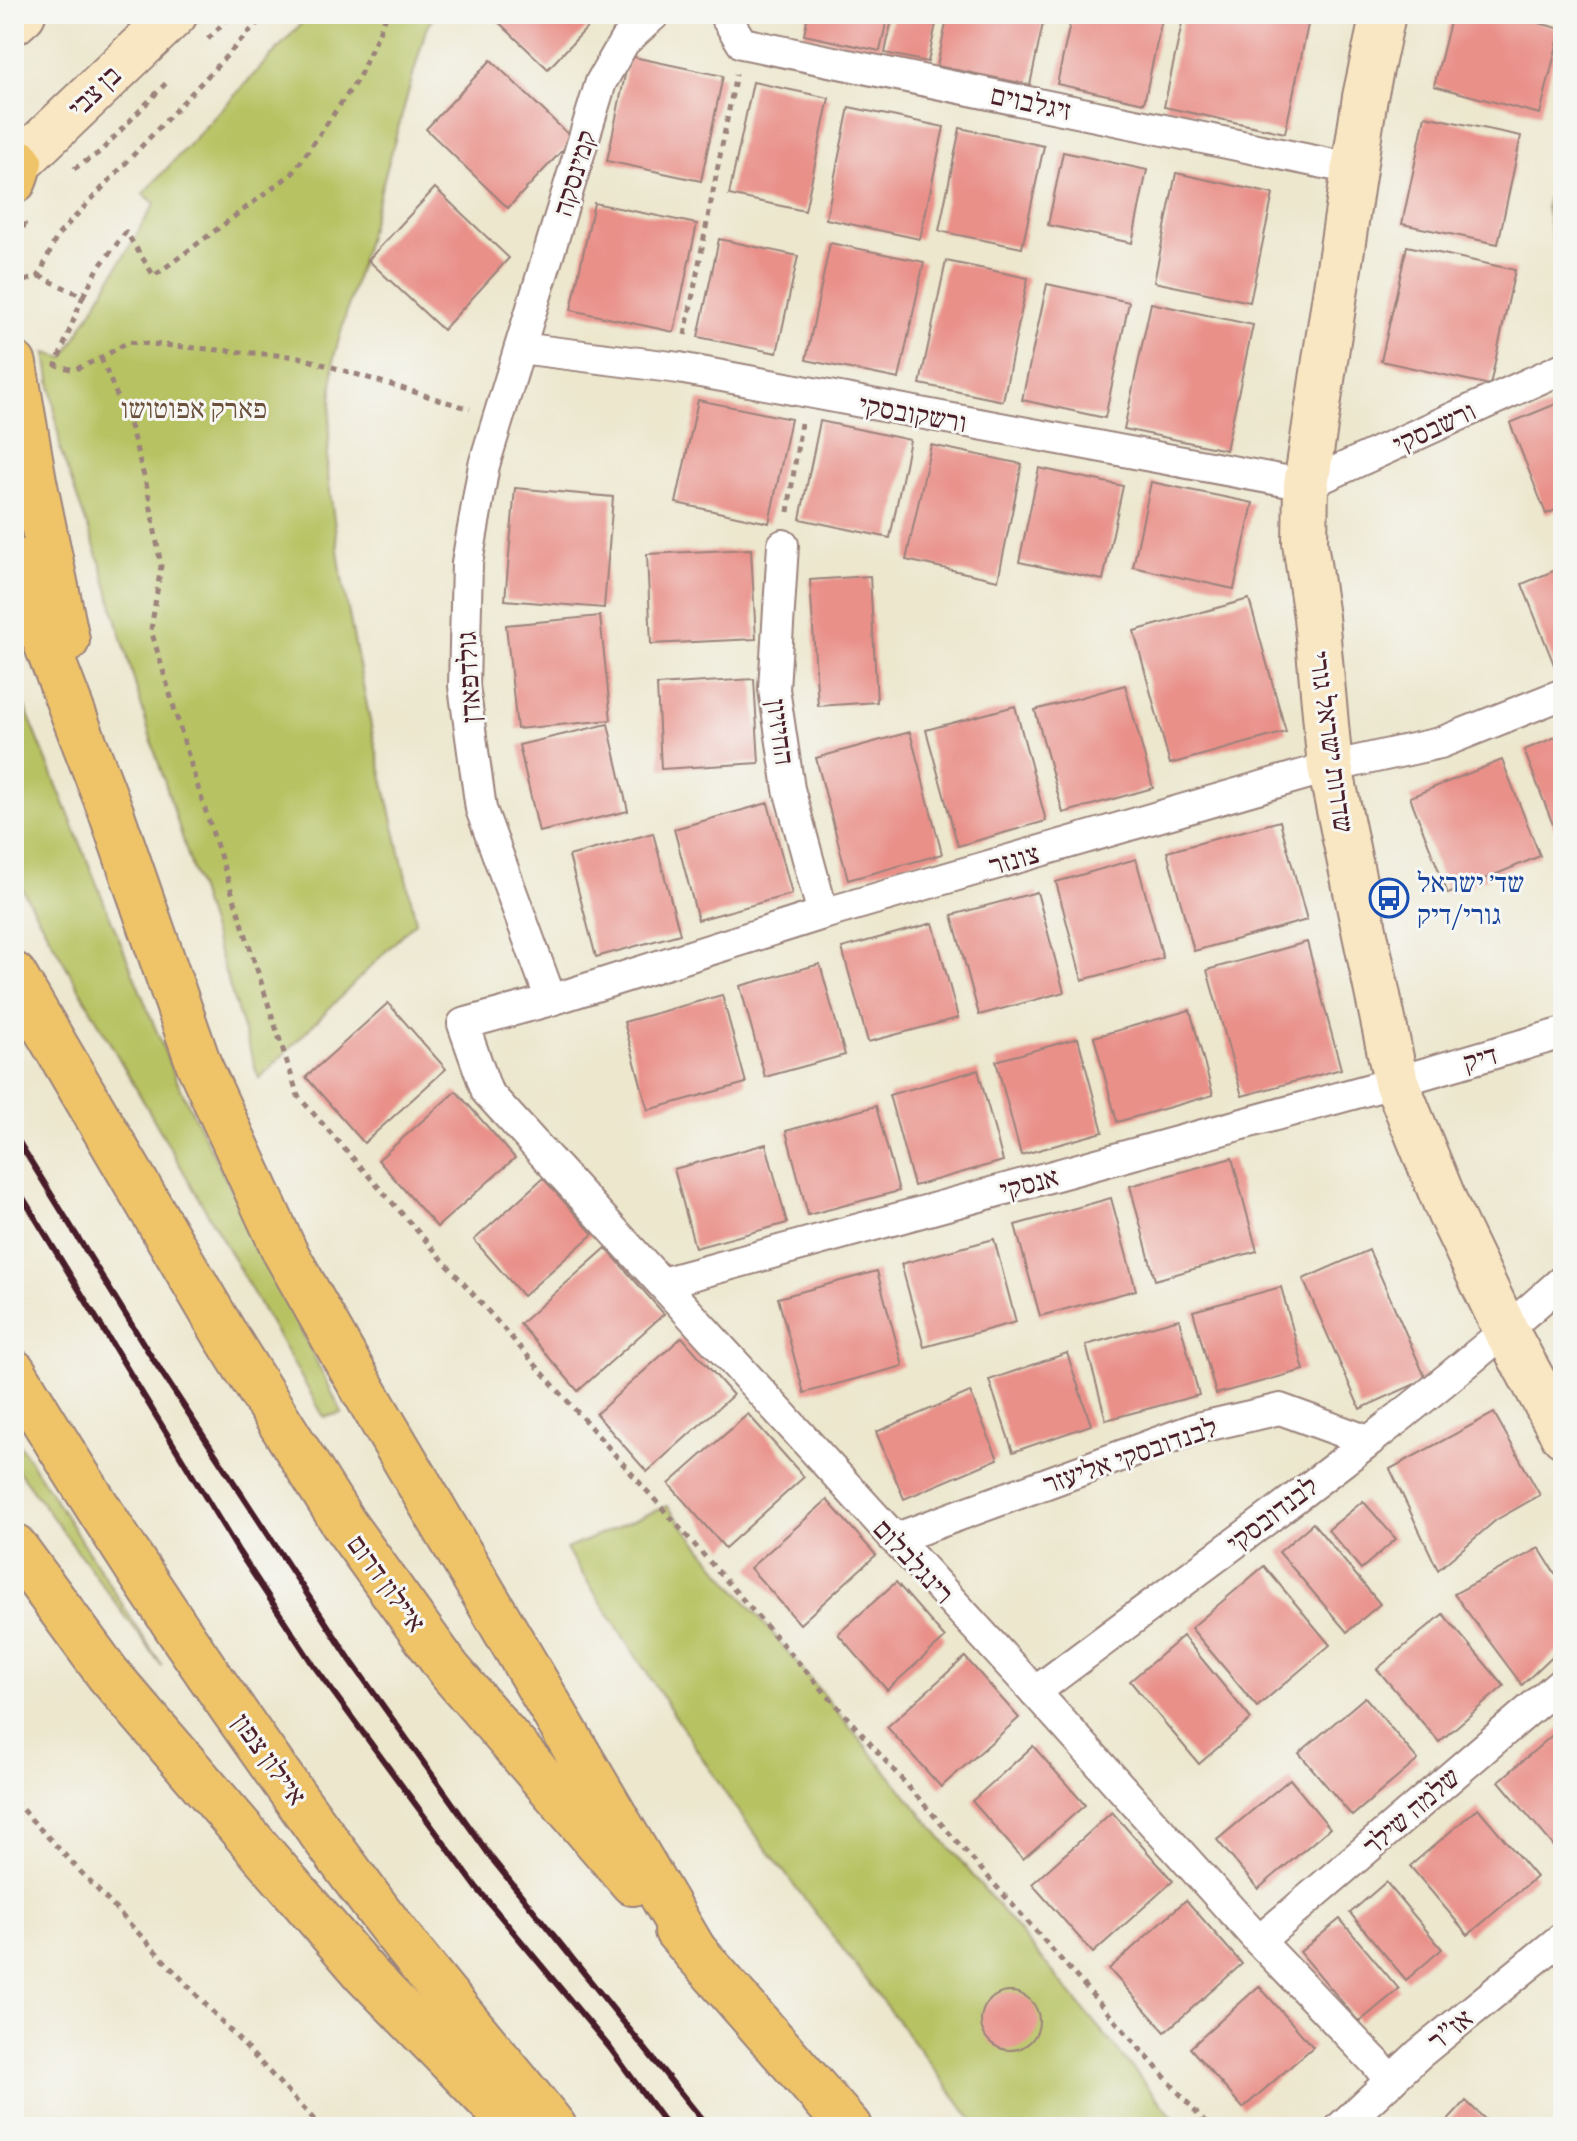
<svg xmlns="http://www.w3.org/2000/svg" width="1577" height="2141" font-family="'Sorts Mill Goudy','Frank Ruhl Libre',serif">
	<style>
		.green { fill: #b7c364; stroke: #807148; stroke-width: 2 }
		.building { fill: #e99089 }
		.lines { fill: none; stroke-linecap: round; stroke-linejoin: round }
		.street-casing { stroke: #9b837c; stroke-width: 34 }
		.secondary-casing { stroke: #9b837c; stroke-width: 48 }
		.highway-casing { stroke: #9b837c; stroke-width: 48 }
		.path { stroke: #9b837c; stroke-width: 5; stroke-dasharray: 6 6; stroke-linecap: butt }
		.street { stroke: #fff; stroke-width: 30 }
		.secondary { stroke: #f9e7c3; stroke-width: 44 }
		.highway { stroke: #efc469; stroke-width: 44 }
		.rail { stroke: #4a1f2b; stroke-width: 6 }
		.labels { text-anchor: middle; stroke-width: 6; stroke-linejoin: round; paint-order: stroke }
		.street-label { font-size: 28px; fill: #4a1f2b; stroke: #f6f6f2 }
		.park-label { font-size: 28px; fill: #6b503c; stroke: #f6f6f2 }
		.transit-label { font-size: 28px; fill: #164399; stroke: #f6f6f2; text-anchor: start }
	</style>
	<rect width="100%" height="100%" fill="#f6f6f2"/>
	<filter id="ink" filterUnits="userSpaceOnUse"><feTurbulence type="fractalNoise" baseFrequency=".0125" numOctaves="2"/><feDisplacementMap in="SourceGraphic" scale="16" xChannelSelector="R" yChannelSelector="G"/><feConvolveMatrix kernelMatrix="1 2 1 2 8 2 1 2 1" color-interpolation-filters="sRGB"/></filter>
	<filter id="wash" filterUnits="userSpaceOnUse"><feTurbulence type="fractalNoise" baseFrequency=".006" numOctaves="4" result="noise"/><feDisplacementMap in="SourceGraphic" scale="32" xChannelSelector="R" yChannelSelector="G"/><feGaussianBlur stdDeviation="1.8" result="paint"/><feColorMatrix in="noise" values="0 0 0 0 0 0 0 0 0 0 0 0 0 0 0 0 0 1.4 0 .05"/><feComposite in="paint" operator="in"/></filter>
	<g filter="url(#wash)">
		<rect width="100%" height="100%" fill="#ece7cd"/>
		<g class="green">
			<polygon points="310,14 435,14 426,29 334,357 327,469 342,579 372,731 416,921 259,1079 150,736 101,565 61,452 46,353 64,358 155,203 143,194"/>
			<polygon points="1563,135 1563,290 1546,206"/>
			<polygon points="14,680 176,1079 342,1413 324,1417 14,875"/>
			<polygon points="14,1436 162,1666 14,1465"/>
			<polygon points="667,1506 1181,2127 978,2127 731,1802 566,1549"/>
		</g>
		<g id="blocks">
			<g class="building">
				<polygon points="490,14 600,14 548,69"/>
				<polygon points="808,14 888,14 880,51 804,35"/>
				<polygon points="893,14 938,14 928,62 885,53"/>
				<polygon points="948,14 1045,14 1030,85 937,66"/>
				<polygon points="1072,14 1163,14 1144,103 1057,84"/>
				<polygon points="1184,14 1283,14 1309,20 1285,133 1164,107"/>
				<polygon points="1452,14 1506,14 1561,29 1540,114 1434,86"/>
				<polygon points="629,56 723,76 701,181 607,161"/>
				<polygon points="491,60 573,139 508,208 426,129"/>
				<polygon points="753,82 829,98 805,211 729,195"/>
				<polygon points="849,107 944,127 920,239 826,219"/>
				<polygon points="1425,116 1521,136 1498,244 1402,224"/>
				<polygon points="960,128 1044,146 1022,248 939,231"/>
				<polygon points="1063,152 1147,170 1132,243 1048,225"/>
				<polygon points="1176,173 1273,194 1250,302 1154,282"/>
				<polygon points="435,188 509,258 443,330 368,260"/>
				<polygon points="594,203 697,224 674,332 571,310"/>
				<polygon points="719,239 798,256 777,353 698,337"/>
				<polygon points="830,243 924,262 899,379 806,360"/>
				<polygon points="1407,246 1515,270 1490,385 1381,361"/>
				<polygon points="946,261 1028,278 1003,401 920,384"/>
				<polygon points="1047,284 1129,302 1105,418 1022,400"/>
				<polygon points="1151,303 1253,325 1226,450 1124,429"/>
				<polygon points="698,400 791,419 769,523 676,503"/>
				<polygon points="1563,401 1563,507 1546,514 1510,423"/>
				<polygon points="820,421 910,440 890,538 800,519"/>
				<polygon points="931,445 1022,464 998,580 906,560"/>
				<polygon points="1039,468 1123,486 1103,580 1019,562"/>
				<polygon points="1151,482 1253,503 1234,589 1133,567"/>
				<polygon points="515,488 613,497 604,608 505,600"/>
				<polygon points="751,549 756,639 651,644 647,554"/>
				<polygon points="1563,567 1563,675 1559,677 1522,584"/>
				<polygon points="870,576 877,702 818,706 810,580"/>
				<polygon points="1249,599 1286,732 1170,764 1134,631"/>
				<polygon points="600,616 611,720 517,729 506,625"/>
				<polygon points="754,679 759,763 661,769 657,685"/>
				<polygon points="1125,685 1153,788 1063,813 1035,710"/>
				<polygon points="1015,706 1046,821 958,846 926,730"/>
				<polygon points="608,724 628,811 539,832 519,745"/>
				<polygon points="910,732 942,854 848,880 816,758"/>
				<polygon points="1563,734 1563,833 1557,835 1524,750"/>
				<polygon points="1502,760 1540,856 1448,894 1410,797"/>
				<polygon points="768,803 792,894 698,920 674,829"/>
				<polygon points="1280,821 1307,920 1194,951 1167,852"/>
				<polygon points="653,833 680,934 596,957 569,856"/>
				<polygon points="1136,859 1163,958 1082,980 1056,882"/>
				<polygon points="1037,892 1064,992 979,1015 952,915"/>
				<polygon points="933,923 958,1018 868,1042 842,948"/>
				<polygon points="1307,942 1341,1069 1242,1096 1207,970"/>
				<polygon points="820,964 845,1055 765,1077 740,986"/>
				<polygon points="722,995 746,1083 648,1110 624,1022"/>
				<polygon points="388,1003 446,1069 364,1143 306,1077"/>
				<polygon points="1190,1010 1213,1095 1117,1122 1094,1037"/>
				<polygon points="1078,1038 1103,1132 1021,1155 996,1061"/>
				<polygon points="978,1070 1003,1161 914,1186 889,1095"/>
				<polygon points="456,1091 515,1158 437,1227 378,1160"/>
				<polygon points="876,1106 899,1191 808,1215 786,1131"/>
				<polygon points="766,1144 787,1223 695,1248 674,1169"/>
				<polygon points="1232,1158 1257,1251 1155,1280 1130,1186"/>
				<polygon points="543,1178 593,1234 523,1296 474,1240"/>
				<polygon points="1111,1198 1136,1290 1040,1316 1015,1225"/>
				<polygon points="994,1239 1016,1322 924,1347 901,1264"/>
				<polygon points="606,1248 664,1314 578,1391 520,1324"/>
				<polygon points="1369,1250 1426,1379 1360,1409 1303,1279"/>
				<polygon points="877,1271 903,1366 804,1393 778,1298"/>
				<polygon points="1281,1287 1304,1370 1216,1394 1193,1311"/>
				<polygon points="1179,1319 1199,1395 1106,1420 1086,1345"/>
				<polygon points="682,1337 733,1395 647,1472 596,1414"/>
				<polygon points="1067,1353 1091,1425 1013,1452 989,1380"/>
				<polygon points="970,1392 998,1459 904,1499 876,1432"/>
				<polygon points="1494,1413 1540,1495 1496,1520 1438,1570 1390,1469"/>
				<polygon points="748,1414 804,1477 725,1548 669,1484"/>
				<polygon points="827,1500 876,1555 800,1624 750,1568"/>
				<polygon points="1363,1501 1396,1539 1361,1569 1328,1530"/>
				<polygon points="1313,1523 1380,1604 1347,1632 1279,1552"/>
				<polygon points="1539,1548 1563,1586 1563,1646 1522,1685 1454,1594"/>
				<polygon points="1264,1566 1330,1645 1257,1707 1191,1628"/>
				<polygon points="896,1582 945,1638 887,1690 838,1634"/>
				<polygon points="1443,1614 1504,1686 1439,1742 1377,1669"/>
				<polygon points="1183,1636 1251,1719 1199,1764 1130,1681"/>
				<polygon points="965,1657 1019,1718 941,1787 887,1727"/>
				<polygon points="1365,1697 1418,1760 1352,1816 1299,1753"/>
				<polygon points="1563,1726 1563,1857 1499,1781"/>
				<polygon points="1033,1746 1085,1805 1023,1859 972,1801"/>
				<polygon points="1290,1779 1330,1828 1258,1889 1217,1840"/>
				<polygon points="1478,1808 1536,1877 1468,1935 1410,1866"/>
				<polygon points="1112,1812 1173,1881 1093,1953 1032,1884"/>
				<polygon points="1386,1882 1442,1949 1406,1980 1350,1913"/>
				<polygon points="1186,1900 1242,1964 1165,2032 1109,1969"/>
				<polygon points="1340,1919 1399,1989 1359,2022 1300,1952"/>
				<polygon points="1259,1986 1313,2047 1243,2108 1190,2048"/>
				<circle cx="1010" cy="2021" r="29"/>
				<polygon points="1466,2101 1493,2127 1442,2127"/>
			</g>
		</g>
	</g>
	<g filter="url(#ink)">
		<use href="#blocks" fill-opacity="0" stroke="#9b837c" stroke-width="2"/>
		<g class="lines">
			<defs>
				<g id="street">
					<polyline points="724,14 742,43 1353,169"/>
					<polyline points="520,348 679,368 1306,485 1563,368"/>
					<polyline points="783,545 774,689 789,789 823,914"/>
					<polyline points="551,1000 481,809 464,686 467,563 484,465 601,82 624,42 655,14"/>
					<polyline points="662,1283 1396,1082 1563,1033"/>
					<polyline points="894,1539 1197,1428 1280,1409 1368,1441"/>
					<path d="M1035,1692C1213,1558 1397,1429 1563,1280"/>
					<polyline points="1259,1941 1563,1681"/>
					<polyline points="1390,2081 1376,2063 1259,1941 1035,1692 487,1092 463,1024 551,1000 823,914 1330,767 1440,743 1563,694"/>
					<polyline points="1341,2127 1419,2054 1563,1937"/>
				</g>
				<g id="secondary">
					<polyline points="1383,14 1365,97 1306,485 1305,543 1316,617 1330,767 1396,1082 1449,1212 1506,1331 1563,1435"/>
					<polyline points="14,22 23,14"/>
					<polyline points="14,168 175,14"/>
				</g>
				<g id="highway">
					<polyline points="14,181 20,162"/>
					<polyline points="14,364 34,481 67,640"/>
					<polyline points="14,560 111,812 199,1065 285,1252 346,1360 695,1952"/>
					<polyline points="14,975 227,1338 344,1524 449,1670 633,1883"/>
					<path d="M14,1372C125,1557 248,1737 378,1910C434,1984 496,2055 554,2127"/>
					<polyline points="14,1546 108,1674 366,1974 515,2127"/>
					<polyline points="677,1931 849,2127"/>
				</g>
			</defs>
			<use href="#street" class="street-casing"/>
			<use href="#secondary" class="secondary-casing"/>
			<use href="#highway" class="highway-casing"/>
			<g class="path">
				<polyline points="1540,14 1563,21"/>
				<polyline points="208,39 232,14"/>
				<polyline points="74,169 100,152 168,81"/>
				<polyline points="14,263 26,218"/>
				<polyline points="39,276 83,296 56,365 74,370 101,358 128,342 299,357 470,409"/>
				<polyline points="14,285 39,276 57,236 266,14"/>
				<polyline points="83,296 99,267 126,232 154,276 293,173 359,77 387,14"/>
				<polyline points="685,335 736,74"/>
				<polyline points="101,358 131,429 148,491 161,566 151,630 194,775 298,1096 1209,2127"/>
				<polyline points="788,512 801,423"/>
				<polyline points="1555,1474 1563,1488"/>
				<polyline points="14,1801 321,2127"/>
			</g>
			<use href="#street" class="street"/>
			<use href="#secondary" class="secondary"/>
			<use href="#highway" class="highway"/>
			<g class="rail">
				<polyline points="14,1134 151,1356 351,1661 493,1860 708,2127"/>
				<polyline points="14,1183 239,1552 314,1666 477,1888 610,2048 668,2127"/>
			</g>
		</g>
	</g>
	<defs>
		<symbol id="bus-ring" viewBox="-11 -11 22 22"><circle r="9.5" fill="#f6f6f2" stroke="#1a4fb4" stroke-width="1.5"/><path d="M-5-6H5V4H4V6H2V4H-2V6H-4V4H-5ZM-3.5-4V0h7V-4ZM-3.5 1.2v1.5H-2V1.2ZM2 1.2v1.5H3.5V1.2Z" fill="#1a4fb4"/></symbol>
	</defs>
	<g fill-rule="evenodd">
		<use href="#bus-ring" x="1367" y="876" width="44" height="44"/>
	</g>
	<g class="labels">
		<g class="street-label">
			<text transform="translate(94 91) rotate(-44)" y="10">בן צבי</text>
			<text transform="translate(1031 102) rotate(12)" y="10">זיגלבוים</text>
			<text transform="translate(574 173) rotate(-73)" y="10">קמינסקה</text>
			<text transform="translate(913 413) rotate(10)" y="10">ורשקובסקי</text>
			<text transform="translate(1434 427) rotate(-25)" y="10">ורשבסקי</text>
			<text transform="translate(468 677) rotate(-93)" y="10">גולדפאדן</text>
			<text transform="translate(781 732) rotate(82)" y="10">החיזיון</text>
			<text transform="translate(1332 742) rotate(82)" y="10">שדרות ישראל גורי</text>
			<text transform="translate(1014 859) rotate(-16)" y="10">צונזר</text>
			<text transform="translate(1480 1058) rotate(-16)" y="10">דיק</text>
			<text transform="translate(1029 1183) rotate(-15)" y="10">אנסקי</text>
			<text transform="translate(1130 1455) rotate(-19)" y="10">לבנדובסקי אליעזר</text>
			<text transform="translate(1272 1514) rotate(-37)" y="10">לבנדובסקי</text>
			<text transform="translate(914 1561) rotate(47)" y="10">רינגלבלום</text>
			<text transform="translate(387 1583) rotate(54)" y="10">איילון דרום</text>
			<text transform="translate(270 1759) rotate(54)" y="10">איילון צפון</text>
			<text transform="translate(1411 1811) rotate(-41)" y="10">שלמה שילר</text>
			<text transform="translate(1450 2029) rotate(-39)" y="10">אז"ר</text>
		</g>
		<g class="park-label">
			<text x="194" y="418">פארק אפוטושו</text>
		</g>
		<g class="transit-label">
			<text x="1417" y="892">שד׳ ישראל<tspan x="1417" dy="32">גורי/דיק</tspan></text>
		</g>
	</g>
	<rect width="1577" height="2141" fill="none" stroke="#f6f6f2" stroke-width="48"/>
</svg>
